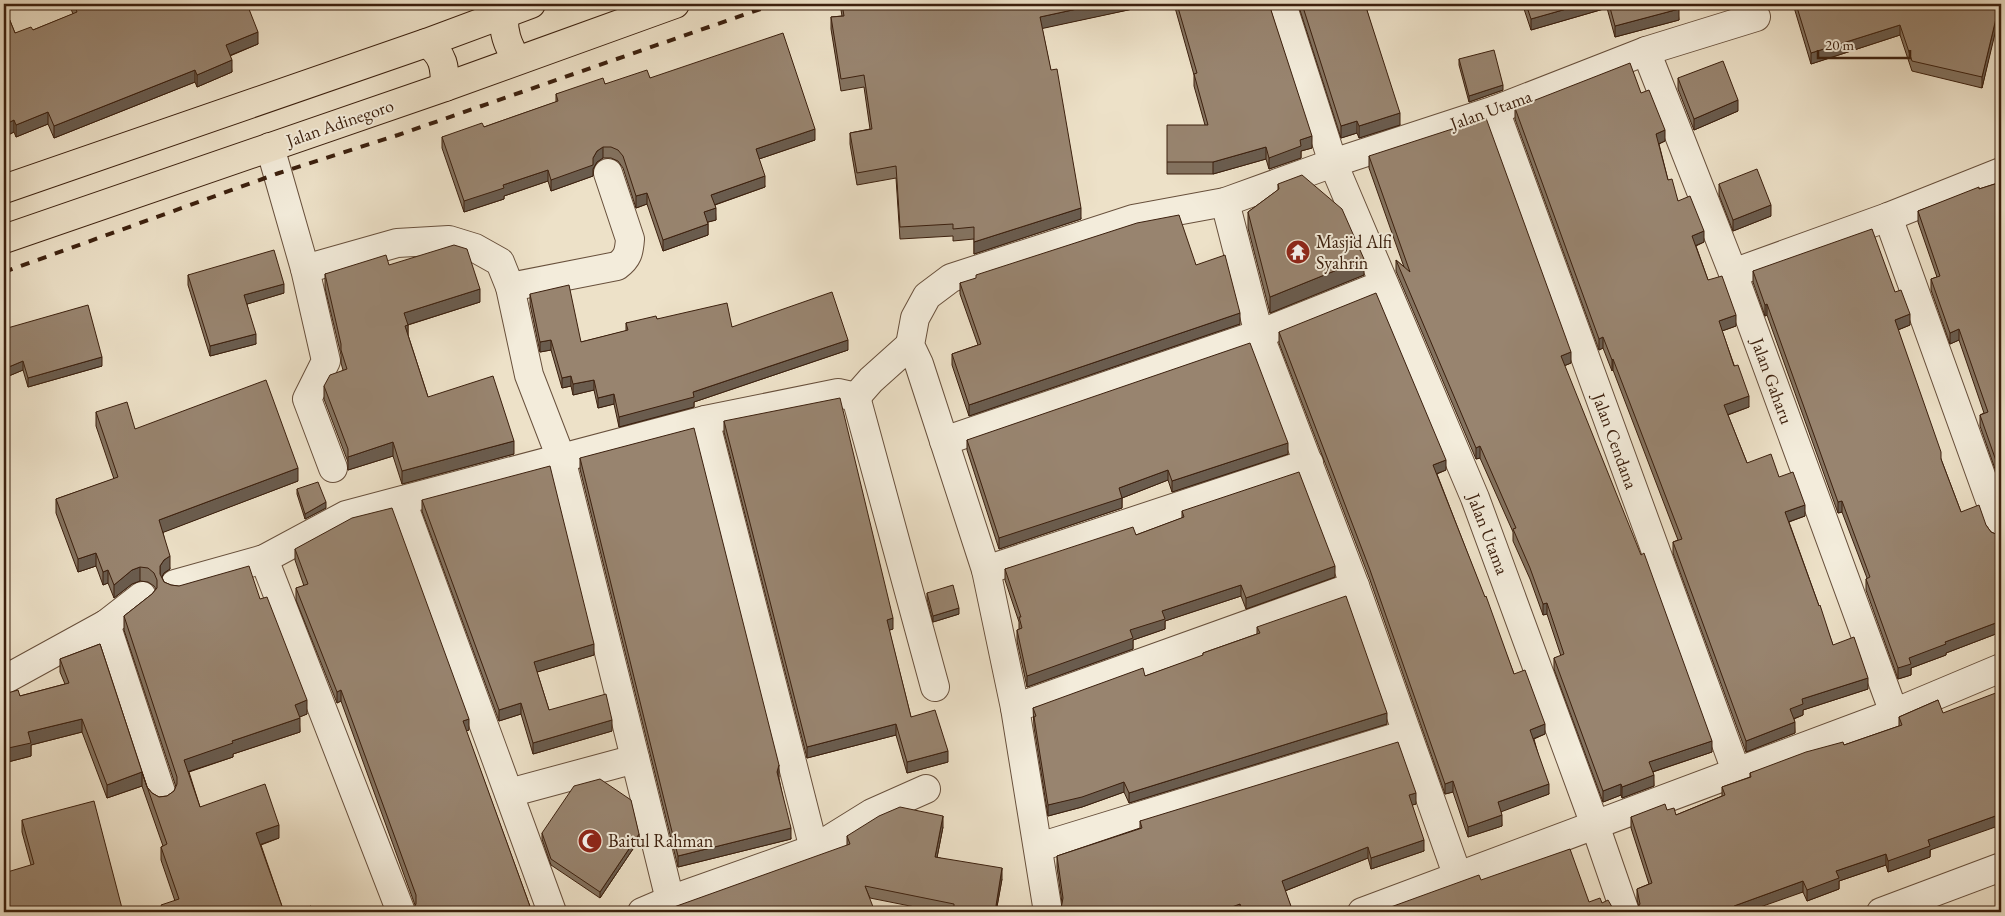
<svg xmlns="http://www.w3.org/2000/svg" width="2005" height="916" font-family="'EB Garamond',serif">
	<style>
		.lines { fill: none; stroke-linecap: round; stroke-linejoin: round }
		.minor-casing { stroke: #68503c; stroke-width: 30 }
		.trunk-casing { stroke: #3c200e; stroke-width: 30 }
		.minor { stroke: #f3ecdb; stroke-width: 28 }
		.trunk { stroke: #ede1c8; stroke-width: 28 }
		.rail { stroke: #3c200e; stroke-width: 4; stroke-dasharray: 9 9; stroke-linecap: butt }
		.wall { fill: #83725f; stroke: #3c200e }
		.shaded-wall { fill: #6a5c4e; stroke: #3c200e }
		.building { fill: #98846f; stroke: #3c200e }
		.labels { text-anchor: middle; stroke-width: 4; stroke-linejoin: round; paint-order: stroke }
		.street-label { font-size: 18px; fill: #3c200e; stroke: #f3ecdb }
		.poi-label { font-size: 18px; fill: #3c200e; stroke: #f3ecdb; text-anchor: start }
	</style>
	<rect width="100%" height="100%" fill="#ede1c8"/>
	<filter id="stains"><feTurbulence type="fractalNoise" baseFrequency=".004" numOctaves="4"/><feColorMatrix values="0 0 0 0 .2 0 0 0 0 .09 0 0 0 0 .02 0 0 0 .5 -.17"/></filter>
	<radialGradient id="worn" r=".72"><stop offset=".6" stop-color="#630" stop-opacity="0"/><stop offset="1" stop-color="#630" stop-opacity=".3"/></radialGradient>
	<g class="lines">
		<defs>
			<g id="minor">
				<polyline points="1282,4 1333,163 1475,498 1595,825 1625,912"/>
				<polyline points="1646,51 1733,273 1894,713"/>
				<polyline points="1495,110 1736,771"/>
				<polyline points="270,147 305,269 326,361 307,399 333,468"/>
				<polyline points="1225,202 1259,334 1355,586 1458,877"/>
				<polyline points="1888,217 2001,531"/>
				<polyline points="305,269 397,243 449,240 475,248 500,262 510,287 529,375 561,458 670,900"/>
				<polyline points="1733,273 1888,217 2001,172"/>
				<path d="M510,287L617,266C628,258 629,252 630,239L608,173"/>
				<polyline points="856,397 871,380 910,345"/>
				<polyline points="705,420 814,849"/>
				<polyline points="944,441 1259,334 1384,284"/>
				<polyline points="402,501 552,912"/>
				<polyline points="264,559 401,912"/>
				<polyline points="986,570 1309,463"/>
				<polyline points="175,584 264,559 346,515 705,420 838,393 856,397 935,687"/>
				<polyline points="106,624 162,795"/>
				<polyline points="4,680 106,624 142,596"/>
				<polyline points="1015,708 1355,586"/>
				<polyline points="509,793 635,759"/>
				<polyline points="1039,847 1407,734"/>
				<polyline points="642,912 670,900 814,849 872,813 926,789"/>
				<polyline points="1048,912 1015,708 986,570 919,364 910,345 915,318 927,296 951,278 1133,219 1225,202 1333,163 1495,110 1646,51 1756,17"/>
				<polyline points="1362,912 1894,713 2001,668"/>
				<polyline points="1881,912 2001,867"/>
			</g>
			<g id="trunk">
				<path d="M504,13C503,32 507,44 517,60"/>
				<path d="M426,43C444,54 445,68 445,87"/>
				<polyline points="4,189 426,43 531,4"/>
				<polyline points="4,239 445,87 675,4"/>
			</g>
		</defs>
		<use href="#minor" class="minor-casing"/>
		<use href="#trunk" class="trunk-casing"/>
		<use href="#minor" class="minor"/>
		<use href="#trunk" class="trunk"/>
		<polyline class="rail" points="4,272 279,173 398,135 775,4"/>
	</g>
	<g class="wall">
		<polygon points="69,4 247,4 258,44 230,56 232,72 197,87 195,82 54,138 48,124 16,137 14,132 4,137 4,6 15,33 33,30 73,14"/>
		<polygon points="840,4 1156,4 1042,28 1081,219 974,254 974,239 953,241 953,236 900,239 896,178 857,185 850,144 850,133 870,129 864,87 841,91 831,29 831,17 842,16"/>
		<polygon points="1174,4 1269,4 1312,148 1301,151 1301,158 1269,169 1266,159 1213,174 1167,174 1167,162 1205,125 1194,86 1194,75"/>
		<polygon points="1298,4 1365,4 1400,125 1359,138 1357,133 1341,138"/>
		<polygon points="1523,4 1677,4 1679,20 1615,37 1607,8 1531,30 1523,6"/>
		<polygon points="1793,4 2001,4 1982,88 1912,71 1900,35 1811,64"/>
		<polygon points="1459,59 1503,90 1469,102 1459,65"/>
		<polygon points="650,78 815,140 759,159 765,187 715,205 716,220 708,222 708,235 663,251 647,204 636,208 623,168 618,161 611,158 603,158 597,162 593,169 593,176 551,191 548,181 504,196 504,199 464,212 442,148 442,137 484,127 556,102 556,94 605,84"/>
		<polygon points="1678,78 1738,111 1694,130 1678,89"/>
		<polygon points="1641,93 1665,141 1659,144 1668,180 1678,201 1704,242 1696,246 1708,280 1736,326 1722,331 1749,407 1728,415 1747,463 1779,477 1805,516 1789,522 1833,645 1868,689 1803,710 1803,715 1794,719 1795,733 1746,752 1673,553 1673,542 1678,540 1613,370 1612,371 1603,348 1599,350 1515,119 1515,108"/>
		<polygon points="1369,156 1571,363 1564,366 1712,752 1653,772 1654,786 1622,798 1621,795 1603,802 1554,669 1554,658 1561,656 1547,614 1543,615 1530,579 1513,541 1513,532 1480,458 1476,459 1396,271 1396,260 1404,267 1369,168"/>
		<polygon points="2001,182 2001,486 1980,426 1980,415 1984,413 1959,340 1950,344 1931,290 1931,279 1937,277 1918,222 1918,211 1979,189"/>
		<polygon points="1278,184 1364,275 1270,313 1248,228 1248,212 1278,190"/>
		<polygon points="1719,184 1771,216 1733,231 1719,195"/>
		<polygon points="389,265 480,302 408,325 408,335 428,397 514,454 402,484 393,456 348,470 348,462 324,399 324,386 343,370 341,363 341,355 325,288 325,274"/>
		<polygon points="1196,265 1240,324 969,416 952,365 952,354 978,345 960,294 960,283"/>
		<polygon points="1753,271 1895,292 1910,325 1898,330 1941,459 1961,512 1986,525 1991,532 1998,535 2001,535 2001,632 1946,653 1946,655 1911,668 1911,675 1898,679 1866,590 1866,579 1867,578 1842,512 1838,513 1767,315 1765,316 1753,282"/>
		<polygon points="188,275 284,293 247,304 256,344 210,356 188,285"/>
		<polygon points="530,294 581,342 626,331 626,323 657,319 732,327 848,350 694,402 694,407 619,427 614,404 598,408 594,390 573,395 571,386 562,388 551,350 540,352 530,304"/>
		<polygon points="4,329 102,366 28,387 23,370 4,378"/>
		<polygon points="1279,332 1446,470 1437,474 1514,674 1545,734 1534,739 1549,794 1501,811 1502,826 1468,837 1453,792 1445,794 1370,580 1279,343"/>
		<polygon points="96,412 135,429 298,481 163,532 170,569 164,573 162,577 164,582 171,585 260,599 307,714 299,717 300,732 233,754 233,757 189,772 200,807 279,838 261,845 284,912 175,901 161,860 161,847 163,846 142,786 107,798 82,732 31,745 31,756 4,763 4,694 20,696 65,684 60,672 60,659 100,644 147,787 152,793 159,797 167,796 174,791 176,787 124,630 124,616 152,594 156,589 154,586 148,582 140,581 132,584 114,598 108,583 103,585 96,566 78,572 56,513 56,499 114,479 96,426"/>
		<polygon points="724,421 893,629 889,630 911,717 948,762 907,773 896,735 807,758 724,432"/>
		<polygon points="967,440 1288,454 1172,492 1168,480 1122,498 1122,508 999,549 967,450"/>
		<polygon points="580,458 779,776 779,778 791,839 678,867 580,469"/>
		<polygon points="297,489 326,508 305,519 297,494"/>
		<polygon points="422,500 594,655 537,672 549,710 612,731 533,754 521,714 499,721 422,511"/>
		<polygon points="1182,511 1335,577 1246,609 1241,596 1165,621 1165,629 1133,640 1133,649 1027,687 1017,641 1017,630 1019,630 1019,622 1005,580 1005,569 1136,535 1182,518"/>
		<polygon points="295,549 469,730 466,731 532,912 415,905 341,701 337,703 296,600 296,588 304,586 295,560"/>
		<polygon points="927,593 959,614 933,622 927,599"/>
		<polygon points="1257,627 1387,724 1129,803 1124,792 1082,807 1048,816 1034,727 1033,708 1145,676 1203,656 1203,653 1257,634"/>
		<polygon points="1938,700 1930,857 1888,872 1886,865 1839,881 1839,889 1807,901 1803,892 1636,912 1639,907 1637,900 1637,889 1649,884 1631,828 1631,817 1667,810 1676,815 1722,796 1722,787 1750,777 1750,773 1844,745 1899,726 1899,717"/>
		<polygon points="1416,804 1412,805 1424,851 1371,869 1368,858 1285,891 1293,912 1061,912 1062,903 1057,867 1057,856 1140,828 1140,821"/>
		<polygon points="22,820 123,912 31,865 22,832"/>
		<polygon points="943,827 937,857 1002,879 996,912 940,912 870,898 847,845 847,836"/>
		<polygon points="542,833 639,840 600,898 551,865 542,839"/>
	</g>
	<g class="shaded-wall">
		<polygon points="1100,4 1156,4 1040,29 1040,17"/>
		<polygon points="1584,4 1607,4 1607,8 1531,30 1531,19"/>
		<polygon points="1999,6 2001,6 2001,16 1999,17 1982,88 1982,77"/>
		<polygon points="1679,9 1679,20 1615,37 1615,26"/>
		<polygon points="1900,25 1900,35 1811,64 1811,53"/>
		<polygon points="258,32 258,44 226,57 226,45"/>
		<polygon points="232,60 232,72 197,87 197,75"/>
		<polygon points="195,70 195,82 54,138 54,126"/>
		<polygon points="1503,85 1503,90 1469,102 1469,96"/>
		<polygon points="1738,100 1738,111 1694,130 1694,119"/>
		<polygon points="48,112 48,124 16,137 16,125"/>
		<polygon points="1400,113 1400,125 1359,138 1359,126"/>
		<polygon points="14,120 14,132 4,137 4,125"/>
		<polygon points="1357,121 1357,133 1341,138 1341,126"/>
		<polygon points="815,129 815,140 756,160 756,149"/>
		<polygon points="1665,130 1665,141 1656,145 1656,134"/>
		<polygon points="1312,136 1312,148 1301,151 1301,158 1269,169 1269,158 1300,140"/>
		<polygon points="603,147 603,158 597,162 593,169 593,176 551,191 551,180 593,158 597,151"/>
		<polygon points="1266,147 1266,159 1213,174 1213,162"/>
		<polygon points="548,170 548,181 504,196 504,199 464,212 464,201 503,185"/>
		<polygon points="765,176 765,187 711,206 711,195"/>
		<polygon points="647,193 647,204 636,208 636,196"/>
		<polygon points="1771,205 1771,216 1733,231 1733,220"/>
		<polygon points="716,208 716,220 704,223 704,212"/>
		<polygon points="1081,208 1081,219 974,254 974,242"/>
		<polygon points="708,224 708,235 663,251 663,240"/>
		<polygon points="1704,231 1704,242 1692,247 1692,236"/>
		<polygon points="1364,259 1364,275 1270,313 1270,297"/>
		<polygon points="284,284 284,293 244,305 244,295"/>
		<polygon points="480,289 480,302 404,326 404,313"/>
		<polygon points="1767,304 1767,315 1765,316 1765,305"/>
		<polygon points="1240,313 1240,324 969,416 969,405"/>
		<polygon points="1910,314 1910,325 1895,331 1895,320"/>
		<polygon points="1736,315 1736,326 1719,332 1719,321"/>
		<polygon points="408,325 408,338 405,326"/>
		<polygon points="1959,329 1959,340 1950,344 1950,333"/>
		<polygon points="256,334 256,344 210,356 210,346"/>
		<polygon points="1603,337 1603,348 1599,350 1599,339"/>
		<polygon points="551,340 551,350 540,352 540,342"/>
		<polygon points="848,340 848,350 694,402 694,407 619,427 619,417"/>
		<polygon points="1571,352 1571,363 1561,367 1561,356"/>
		<polygon points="102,357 102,366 28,387 28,378"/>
		<polygon points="1613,359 1613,370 1612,371 1612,360"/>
		<polygon points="23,361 23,370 4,378 4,369"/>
		<polygon points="571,376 571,386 562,388 562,378"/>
		<polygon points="594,380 594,390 573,395 573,384"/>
		<polygon points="614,394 614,404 598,408 598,398"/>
		<polygon points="1749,396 1749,407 1724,416 1724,405"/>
		<polygon points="514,441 514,454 402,484 402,471"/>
		<polygon points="393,442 393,456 348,470 348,457"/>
		<polygon points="1288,443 1288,454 1172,492 1172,481"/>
		<polygon points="1480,446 1480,458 1476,459 1476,448"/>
		<polygon points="1446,460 1446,470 1433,475 1433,465"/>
		<polygon points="298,468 298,481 159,534 159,520"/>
		<polygon points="1168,470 1168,480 1122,498 1122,508 999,549 999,538 1119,488"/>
		<polygon points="1842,501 1842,512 1838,513 1838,502"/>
		<polygon points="326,502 326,508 305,519 305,514"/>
		<polygon points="1805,505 1805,516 1785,523 1785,512"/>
		<polygon points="96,553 96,566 78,572 78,559"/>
		<polygon points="170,556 170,569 164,573 160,580 160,566 164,560"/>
		<polygon points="1335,566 1335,577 1246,609 1246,598"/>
		<polygon points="140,567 140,581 132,584 114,598 114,585 132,570"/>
		<polygon points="108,570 108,583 103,585 103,572"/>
		<polygon points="1241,585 1241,596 1165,621 1165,629 1133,640 1133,649 1027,687 1027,676 1130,630 1162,611"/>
		<polygon points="1547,603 1547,614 1543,615 1543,604"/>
		<polygon points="959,608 959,614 933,622 933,616"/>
		<polygon points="893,618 893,629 887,631 887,620"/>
		<polygon points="2001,621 2001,632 1946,653 1946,655 1911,668 1911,675 1898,679 1898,668 1909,658 1945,642"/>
		<polygon points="594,644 594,655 534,673 534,662"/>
		<polygon points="1868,678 1868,689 1803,710 1803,715 1790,720 1790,709 1802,699"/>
		<polygon points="341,690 341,701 337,703 337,692"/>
		<polygon points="307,700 307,714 295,719 295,705"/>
		<polygon points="521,703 521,714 499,721 499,710"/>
		<polygon points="1387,713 1387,724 1129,803 1129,793"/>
		<polygon points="300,718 300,732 233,754 233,757 184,773 184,760 232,741"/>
		<polygon points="82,719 82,732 31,745 31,756 4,763 4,749 28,732"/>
		<polygon points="469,719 469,730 463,732 463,721"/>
		<polygon points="612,720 612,731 533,754 533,743"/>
		<polygon points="1795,722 1795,733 1746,752 1746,741"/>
		<polygon points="896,724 896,735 807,758 807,747"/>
		<polygon points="1545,724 1545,734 1530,740 1530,730"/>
		<polygon points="1712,741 1712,752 1649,773 1649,762"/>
		<polygon points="948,751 948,762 907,773 907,762"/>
		<polygon points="779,765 779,776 777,783 777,772"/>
		<polygon points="142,772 142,786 107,798 107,785"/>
		<polygon points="1654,775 1654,786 1622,798 1622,787"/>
		<polygon points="1453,781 1453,792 1445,794 1445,784"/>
		<polygon points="1124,782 1124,792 1082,807 1048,816 1048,805"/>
		<polygon points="1549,784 1549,794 1498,813 1498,802"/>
		<polygon points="1621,784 1621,795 1603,802 1603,791"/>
		<polygon points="1416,793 1416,804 1409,806 1409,795"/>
		<polygon points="2001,814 2001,825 1930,850 1930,857 1888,872 1888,861 1928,840"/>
		<polygon points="1502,815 1502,826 1468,837 1468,827"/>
		<polygon points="943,816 943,827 935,868 935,857"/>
		<polygon points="279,825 279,838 256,846 256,833"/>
		<polygon points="791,828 791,839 678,867 678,856"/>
		<polygon points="639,834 639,840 600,898 600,892"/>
		<polygon points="1424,840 1424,851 1371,869 1371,858"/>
		<polygon points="1368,847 1368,858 1282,892 1282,881"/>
		<polygon points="1886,854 1886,865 1839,881 1839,889 1807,901 1807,890 1836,871"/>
		<polygon points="1002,868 1002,879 996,912 995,912"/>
		<polygon points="1803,881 1803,892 1746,912 1731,912 1734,906"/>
		<polygon points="1240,904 1240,912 1218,912"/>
	</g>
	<g class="building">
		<polygon points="74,4 247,4 258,32 226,45 232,60 197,75 195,70 54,126 48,112 16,125 14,120 4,125 4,6 15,33 31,27 33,30 77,12"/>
		<polygon points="842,4 1100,4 1040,17 1051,70 1057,69 1081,208 974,242 974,227 953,229 953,224 900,227 896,166 857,173 850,133 872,129 864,75 841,79 831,17 844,16"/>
		<polygon points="1177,4 1269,4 1312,136 1300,140 1301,146 1269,158 1266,147 1213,162 1167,162 1167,125 1208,125 1194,74 1197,73"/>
		<polygon points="1302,4 1365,4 1400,113 1359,126 1357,121 1341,126"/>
		<polygon points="1526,4 1584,4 1531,19"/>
		<polygon points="1609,4 1677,4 1679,9 1615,26"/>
		<polygon points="1796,4 2001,4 2001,6 1999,6 1982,77 1912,61 1900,25 1811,53"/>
		<polygon points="783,33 815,129 756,149 765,176 711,195 716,208 704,212 708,224 663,240 647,193 636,196 623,156 618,150 611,147 603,147 597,151 593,158 593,165 551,180 548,170 503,185 504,188 464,201 442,137 482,123 484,127 558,101 556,94 603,78 605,84 647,70 650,78"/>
		<polygon points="1494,50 1503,85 1469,96 1459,59"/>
		<polygon points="1723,61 1738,100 1694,119 1678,78"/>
		<polygon points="1630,63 1641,93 1649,90 1665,130 1656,134 1668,180 1672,179 1678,201 1690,196 1704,231 1692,236 1708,280 1722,276 1736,315 1719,321 1734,366 1738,365 1749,396 1724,405 1747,463 1771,454 1779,477 1793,472 1805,505 1785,512 1819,606 1820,605 1833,645 1854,637 1868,678 1802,699 1803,704 1790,709 1795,722 1746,741 1673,542 1682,539 1613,359 1612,360 1603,337 1599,339 1515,108"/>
		<polygon points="1486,118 1571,352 1561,356 1641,555 1644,553 1712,741 1649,762 1654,775 1622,787 1621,784 1603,791 1554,658 1564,654 1547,603 1543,604 1530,568 1513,529 1516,528 1480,446 1476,448 1396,260 1410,272 1369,156"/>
		<polygon points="1757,169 1771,205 1733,220 1719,184"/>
		<polygon points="1302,175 1342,209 1364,259 1270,297 1248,212 1279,189 1278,184"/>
		<polygon points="2001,182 2001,475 1980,415 1988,412 1959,329 1950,333 1931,279 1940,276 1918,211 1979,187 1979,189"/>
		<polygon points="1179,215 1196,265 1225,255 1240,313 969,405 952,354 981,344 960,283 976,278 976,275 1137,223"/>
		<polygon points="1872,229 1895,292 1901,290 1910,314 1895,320 1941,452 1941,459 1961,512 1979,505 1986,525 1991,532 1998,535 2001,535 2001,621 1945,642 1946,644 1909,658 1911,664 1898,668 1866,579 1870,577 1842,501 1838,502 1767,304 1765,305 1753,271"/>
		<polygon points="454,245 467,249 480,289 404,313 408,325 405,326 428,397 493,376 514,441 402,471 393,442 348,457 348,449 324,386 330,375 347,369 341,350 341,344 325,274 386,255 389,265"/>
		<polygon points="274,250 284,284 244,295 256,334 210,346 188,275"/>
		<polygon points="569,285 581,342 628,330 626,323 656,316 657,319 727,303 732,327 832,292 848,340 693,392 694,397 619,417 614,394 598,398 594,380 573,384 571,376 562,378 551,340 540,342 530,294"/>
		<polygon points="1376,293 1446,460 1433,465 1485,597 1486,596 1514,674 1525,670 1545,724 1530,730 1549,784 1498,802 1502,815 1468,827 1453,781 1445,784 1370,570 1279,332"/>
		<polygon points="88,305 102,357 28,378 23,361 4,369 4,329"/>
		<polygon points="1250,343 1288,443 1172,481 1168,470 1119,488 1122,498 999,538 967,440"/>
		<polygon points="266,380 298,468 159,520 170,556 164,560 160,566 160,574 164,582 171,585 179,586 249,566 260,599 267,597 307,700 295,705 300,718 232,741 233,743 184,760 200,807 265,784 279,825 256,833 284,912 164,912 161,905 179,899 161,847 167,844 142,772 107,785 82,719 28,732 31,743 4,749 4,694 18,690 20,696 69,683 60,659 100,644 147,787 152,793 159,797 167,796 174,791 177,784 177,777 124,616 152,594 157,588 157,580 154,573 148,568 140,567 132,570 114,585 108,570 103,572 96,553 78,559 56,499 118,477 96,412 127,402 135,429"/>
		<polygon points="840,398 893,618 887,620 911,717 935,710 948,751 907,762 896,724 807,747 724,421"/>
		<polygon points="694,428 779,765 777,772 791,828 678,856 580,458"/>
		<polygon points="550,466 594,644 534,662 549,710 606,694 612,720 533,743 521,703 499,710 422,500"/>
		<polygon points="1299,472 1335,566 1246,598 1241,585 1162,611 1165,619 1130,630 1133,638 1027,676 1017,630 1022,628 1019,617 1021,617 1005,569 1133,527 1136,535 1184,517 1182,511"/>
		<polygon points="318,482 326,502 305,514 297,489"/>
		<polygon points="392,508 469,719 463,721 532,912 411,912 416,904 416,895 341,690 337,692 296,588 308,584 295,549 352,518"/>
		<polygon points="953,585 959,608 933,616 927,593"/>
		<polygon points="1346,596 1387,713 1129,793 1124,782 1082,797 1048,805 1034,717 1036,716 1033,708 1143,668 1145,676 1203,655 1203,653 1260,633 1257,627"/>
		<polygon points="2001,691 2001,814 1928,840 1930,846 1888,861 1886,854 1836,871 1839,878 1807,890 1803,881 1734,906 1736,910 1731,912 1635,912 1640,904 1637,889 1652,883 1631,817 1665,804 1667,810 1674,808 1676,815 1725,795 1722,787 1751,777 1750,773 1806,752 1843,742 1844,745 1902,725 1899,717 1938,700 1943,713"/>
		<polygon points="1398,742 1416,793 1409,795 1424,840 1371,858 1368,847 1282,881 1293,912 1243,912 1240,904 1218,912 1062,912 1061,909 1063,898 1057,856 1142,828 1140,821"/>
		<polygon points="600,779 631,800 639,834 600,892 551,859 542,833 574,786"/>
		<polygon points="94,801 123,912 4,912 4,873 34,864 22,820"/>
		<polygon points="900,807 943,816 935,857 1002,868 995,912 983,912 954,907 954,904 865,886 875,912 660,912 850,844 847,836 879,816"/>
		<polygon points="1570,849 1589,902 1600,898 1602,903 1608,900 1615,912 1377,912 1479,875 1481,880"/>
		<polygon points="311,906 313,912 293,912"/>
	</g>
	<defs>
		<symbol id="temple-disc" viewBox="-11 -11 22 22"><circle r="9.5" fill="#8f2418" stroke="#f3ecdb"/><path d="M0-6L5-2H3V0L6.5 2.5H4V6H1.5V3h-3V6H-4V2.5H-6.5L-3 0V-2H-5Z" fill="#fff"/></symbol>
		<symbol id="mosque-disc" viewBox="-11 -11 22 22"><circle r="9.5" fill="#8f2418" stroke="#f3ecdb"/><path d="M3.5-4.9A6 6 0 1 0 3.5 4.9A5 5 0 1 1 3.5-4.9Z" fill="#fff"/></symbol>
	</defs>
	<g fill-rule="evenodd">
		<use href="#temple-disc" x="1284" y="238" width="28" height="28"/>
		<use href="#mosque-disc" x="576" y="827" width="28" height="28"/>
	</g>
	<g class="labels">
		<g class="street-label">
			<text transform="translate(1491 110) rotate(-20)" y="6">Jalan Utama</text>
			<text transform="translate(340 123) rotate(-19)" y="6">Jalan Adinegoro</text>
			<text transform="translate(1772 381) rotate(70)" y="6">Jalan Gaharu</text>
			<text transform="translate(1615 441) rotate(70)" y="6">Jalan Cendana</text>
			<text transform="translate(1488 534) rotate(69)" y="6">Jalan Utama</text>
		</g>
		<g class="poi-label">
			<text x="1316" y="248">Masjid Alfi<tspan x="1316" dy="21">Syahrin</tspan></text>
			<text x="608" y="847">Baitul Rahman</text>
		</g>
	</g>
	<rect width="2005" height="916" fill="none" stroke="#ede1c8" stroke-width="20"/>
	<rect x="5" y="5" width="1995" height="906" fill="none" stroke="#3c200e" stroke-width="2.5"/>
	<rect x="10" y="10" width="1985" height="896" fill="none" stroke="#3c200e"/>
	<path d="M1818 50v8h92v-8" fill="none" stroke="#3c200e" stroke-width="2.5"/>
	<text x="1825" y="50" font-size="15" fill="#3c200e" stroke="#f3ecdb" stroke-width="4" paint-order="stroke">20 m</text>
	<rect width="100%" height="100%" filter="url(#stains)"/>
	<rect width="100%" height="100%" fill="url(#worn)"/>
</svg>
